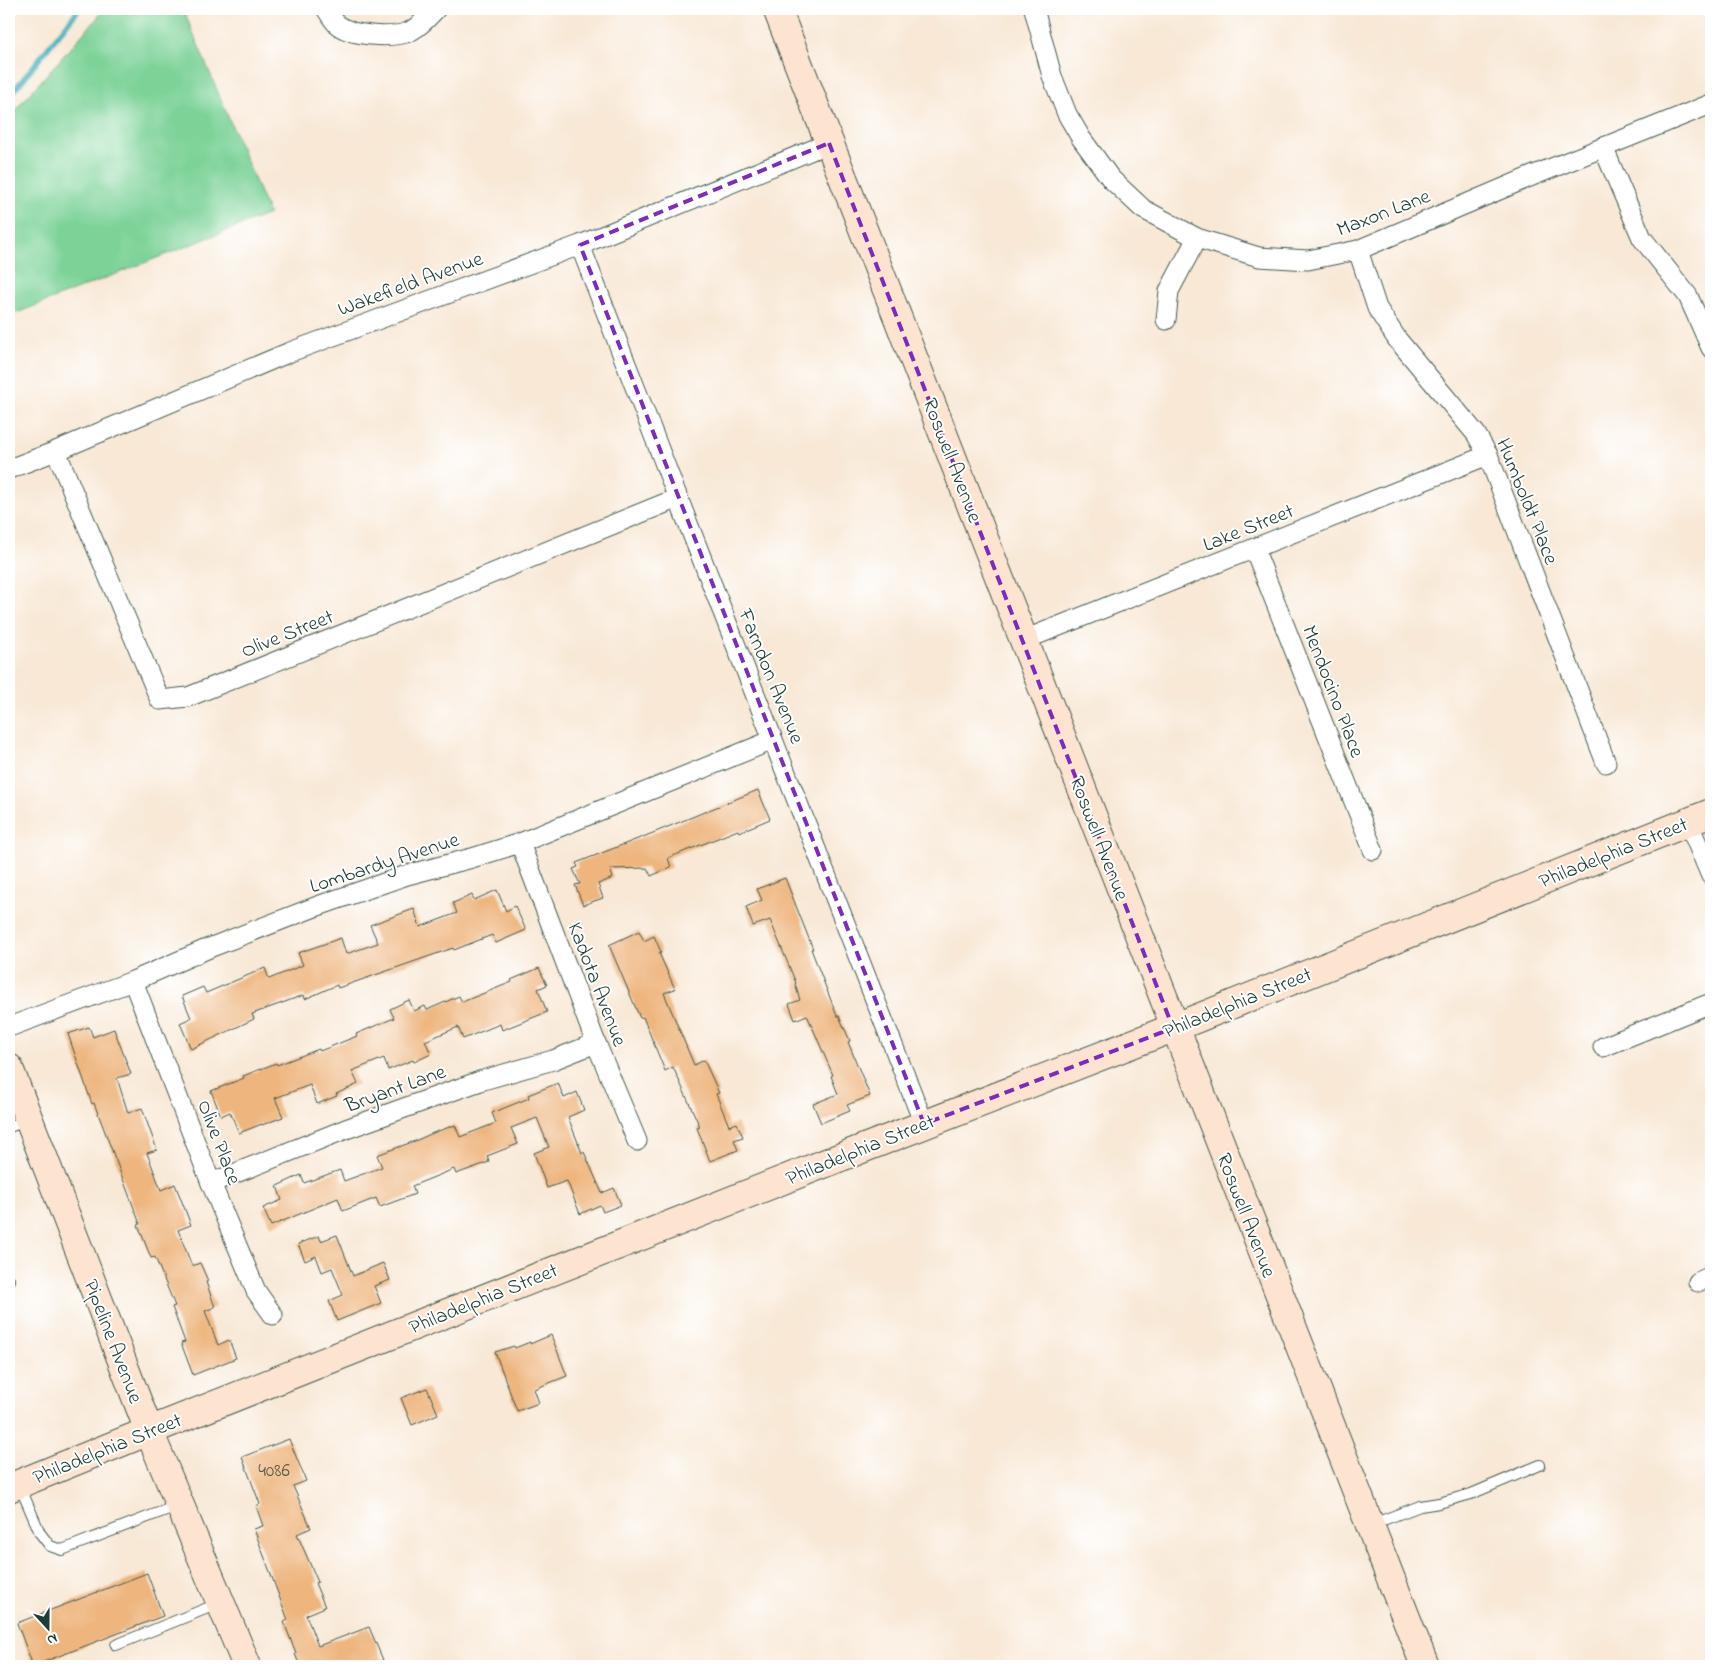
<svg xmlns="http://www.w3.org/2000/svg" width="1720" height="1675" font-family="'Indie Flower',sans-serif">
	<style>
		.green { fill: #7bd297; stroke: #4d8866 }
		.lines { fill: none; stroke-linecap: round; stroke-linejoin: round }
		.stream { stroke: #40b0ba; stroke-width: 5.5 }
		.building { fill: #eeb57e }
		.lane-casing { stroke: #40574c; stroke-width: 12 }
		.street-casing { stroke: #40574c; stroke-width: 21 }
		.secondary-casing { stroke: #40574c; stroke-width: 30 }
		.lane { stroke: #fff; stroke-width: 10 }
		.street { stroke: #fff; stroke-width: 19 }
		.secondary { stroke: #fde4d0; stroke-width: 28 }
		.marked { fill: none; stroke: #7b2cbf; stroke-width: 4; stroke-dasharray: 10 6; stroke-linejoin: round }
		.labels { text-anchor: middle; stroke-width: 4; stroke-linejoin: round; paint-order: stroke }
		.number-label { font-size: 19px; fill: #535b46 }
		.street-label { font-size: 21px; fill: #1f3d34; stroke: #fff }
	</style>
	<rect width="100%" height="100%" fill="#fff"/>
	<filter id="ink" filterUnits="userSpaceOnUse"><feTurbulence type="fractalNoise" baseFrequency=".02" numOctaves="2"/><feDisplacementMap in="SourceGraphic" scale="10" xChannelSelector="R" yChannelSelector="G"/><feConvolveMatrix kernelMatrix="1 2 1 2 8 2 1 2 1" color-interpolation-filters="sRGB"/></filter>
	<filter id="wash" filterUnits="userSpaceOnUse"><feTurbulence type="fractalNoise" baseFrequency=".0096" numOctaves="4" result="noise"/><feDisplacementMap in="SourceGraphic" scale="20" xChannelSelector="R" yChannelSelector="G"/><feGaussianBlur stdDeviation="1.12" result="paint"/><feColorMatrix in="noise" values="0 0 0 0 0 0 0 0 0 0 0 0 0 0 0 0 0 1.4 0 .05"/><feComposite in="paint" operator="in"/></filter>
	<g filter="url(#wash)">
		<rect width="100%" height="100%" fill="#f8e8d5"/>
		<polygon class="green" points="105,9 183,9 269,214 9,316 9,117"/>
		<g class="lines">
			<polyline class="stream" points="9,97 79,9"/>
		</g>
		<g id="blocks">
			<g class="building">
				<polygon points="758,790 770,819 739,832 738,830 668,858 671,867 651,876 647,868 610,869 613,878 598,884 603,898 583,905 575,885 580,884 573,869 578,867 576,863 653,833"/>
				<polygon points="785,878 813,949 811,949 837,1016 839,1016 850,1041 848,1042 870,1096 847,1105 850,1111 821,1123 813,1104 838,1094 831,1076 833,1075 807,1015 795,1020 789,1004 800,1000 795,984 796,983 770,920 753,926 746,907 762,900 757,889"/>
				<polygon points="497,890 506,911 515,906 526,930 496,943 492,935 454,950 453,948 338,988 337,985 305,999 304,995 252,1014 254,1019 191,1049 180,1023 191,1018 182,996 203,987 206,993 265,968 269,979 303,965 298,953 341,938 346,954 378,943 370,925 414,909 420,927 457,913 453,903 472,895 474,900"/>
				<polygon points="639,931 644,941 654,936 661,952 659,953 675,989 664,993 694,1065 704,1060 719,1093 716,1094 729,1126 737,1123 743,1137 734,1140 738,1150 710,1161 697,1128 700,1127 673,1067 665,1071 643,1017 640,1018 609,945"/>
				<polygon points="539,968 547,985 538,989 547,1012 502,1030 500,1024 463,1039 458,1027 425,1041 431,1054 414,1062 413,1060 388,1070 384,1058 352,1071 358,1084 336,1094 337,1096 317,1104 310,1085 275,1098 283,1117 262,1125 262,1124 239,1133 230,1112 221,1116 211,1091 244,1078 243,1076 276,1063 277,1065 319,1049 320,1051 357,1036 356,1034 394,1018 390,1009 409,1000 414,1011 425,1006 427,1010 459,996 462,1002 512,982 511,980"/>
				<polygon points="89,1027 93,1037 114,1029 131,1074 117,1078 128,1113 142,1108 157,1150 147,1153 161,1190 175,1184 191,1225 178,1230 192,1266 200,1263 208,1281 206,1282 215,1307 205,1311 218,1345 229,1340 236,1358 193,1375 181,1343 185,1342 172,1307 175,1306 155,1257 151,1258 138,1225 140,1224 94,1103 92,1104 68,1034"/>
				<polygon points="558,1083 564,1098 577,1092 584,1110 568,1117 582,1153 584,1152 602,1193 614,1188 621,1205 603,1212 600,1205 580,1214 567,1181 547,1188 534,1153 549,1147 537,1118 511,1128 518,1144 487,1156 489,1162 456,1174 454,1169 412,1186 415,1194 380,1207 376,1198 343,1211 338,1198 271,1226 263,1208 282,1200 277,1186 301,1175 304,1183 340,1170 344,1181 382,1167 377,1155 415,1141 433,1133 455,1125 460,1137 496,1123 492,1113 529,1098 528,1095"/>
				<polygon points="337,1235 353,1276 383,1263 390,1280 374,1286 381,1303 337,1321 329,1301 343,1295 332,1268 322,1272 316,1256 305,1261 298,1244 319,1236 321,1241"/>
				<polygon points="551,1335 567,1376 534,1389 539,1403 517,1411 495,1352 514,1346 515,1348 530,1342 530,1344"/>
				<polygon points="427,1388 438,1414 412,1425 401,1398"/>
				<polygon points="289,1439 306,1481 293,1486 311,1528 297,1534 318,1582 315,1583 325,1607 306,1615 318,1646 369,1627 383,1660 368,1666 300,1666 295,1654 296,1654 284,1622 288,1620 254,1529 263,1526 256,1506 260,1504 242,1457"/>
				<polygon points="147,1573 163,1616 33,1666 17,1623"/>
			</g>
		</g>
	</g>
	<g filter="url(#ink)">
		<use href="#blocks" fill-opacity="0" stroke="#40574c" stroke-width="1"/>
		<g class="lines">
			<defs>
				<g id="lane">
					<polyline points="9,1127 28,1120"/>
					<polyline points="9,1279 9,1281"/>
					<polyline points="19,1484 40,1533 50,1546 62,1550 179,1505"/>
					<polyline points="1370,1525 1420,1506 1439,1503 1471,1494 1540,1465"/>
					<polyline points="116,1645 220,1603"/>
				</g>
				<g id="street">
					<path d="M326,9C330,14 333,21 338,25C352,36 388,38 406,33C418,29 428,17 436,9"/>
					<polyline points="1034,9 1052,76 1067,114 1081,138 1111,179 1143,209 1197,238 1259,257 1308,260 1358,250 1532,176 1711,104"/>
					<polyline points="1603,147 1642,238 1688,296 1711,348"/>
					<polyline points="580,245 678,498 924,1124"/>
					<polyline points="1358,250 1377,308 1397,339 1476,434 1488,455 1606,763"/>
					<polyline points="1166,320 1169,291 1197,238"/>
					<polyline points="56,451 160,700 188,697 678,498"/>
					<polyline points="9,469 56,451 290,352 580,245 829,143"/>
					<polyline points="1254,548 1373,850"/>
					<polyline points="1024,640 1488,455"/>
					<polyline points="1688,822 1711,876"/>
					<polyline points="520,843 596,1043 637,1141"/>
					<polyline points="133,981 211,1183 256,1291 273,1315"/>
					<polyline points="9,1027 133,981 209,948 315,907 407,875 472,858 520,843 773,740"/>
					<polyline points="1603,1047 1711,1003"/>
					<polyline points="211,1183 346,1129 421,1102 483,1080 553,1060 596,1043"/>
					<polyline points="1698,1282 1711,1276"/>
				</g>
				<g id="secondary">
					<path d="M777,9C992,561 1207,1114 1425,1666"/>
					<polyline points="9,1068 149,1431 247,1666"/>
					<polyline points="9,1488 149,1431 836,1159 1173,1028 1711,813"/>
				</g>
			</defs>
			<use href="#lane" class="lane-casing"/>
			<use href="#street" class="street-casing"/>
			<use href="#secondary" class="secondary-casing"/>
			<use href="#lane" class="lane"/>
			<use href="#street" class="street"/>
			<use href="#secondary" class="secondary"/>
		</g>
	</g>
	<path class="marked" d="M829,143L1173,1028L924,1124L580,245Z"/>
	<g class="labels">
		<g class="number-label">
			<text x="274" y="1476">4086</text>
		</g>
		<g class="street-label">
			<text transform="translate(1383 212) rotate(-21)" y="7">Maxon Lane</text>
			<text transform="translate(410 283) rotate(-20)" y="7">Wakefield Avenue</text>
			<text transform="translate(953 460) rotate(69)" y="7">Roswell Avenue</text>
			<text transform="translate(1528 501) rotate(68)" y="7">Humboldt Place</text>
			<text transform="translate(1248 527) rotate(-22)" y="7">Lake Street</text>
			<text transform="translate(287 633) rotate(-22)" y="7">Olive Street</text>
			<text transform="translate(772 676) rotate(68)" y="7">Farndon Avenue</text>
			<text transform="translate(1334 691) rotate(69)" y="7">Mendocino Place</text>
			<text transform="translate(1100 838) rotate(69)" y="7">Roswell Avenue</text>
			<text transform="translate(1613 852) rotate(-22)" y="7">Philadelphia Street</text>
			<text transform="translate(384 862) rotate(-18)" y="7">Lombardy Avenue</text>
			<text transform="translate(598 984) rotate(69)" y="7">Kadota Avenue</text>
			<text transform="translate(1237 1002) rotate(-22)" y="7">Philadelphia Street</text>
			<text transform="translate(395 1088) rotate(-20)" y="7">Bryant Lane</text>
			<text transform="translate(220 1142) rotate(69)" y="7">Olive Place</text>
			<text transform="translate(860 1149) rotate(-22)" y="7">Philadelphia Street</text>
			<text transform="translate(1247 1215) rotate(69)" y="7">Roswell Avenue</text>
			<text transform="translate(483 1298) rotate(-22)" y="7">Philadelphia Street</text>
			<text transform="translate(114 1341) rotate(69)" y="7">Pipeline Avenue</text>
			<text transform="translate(107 1448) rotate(-22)" y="7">Philadelphia Street</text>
		</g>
	</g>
	<rect width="1720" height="1675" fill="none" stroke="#fff" stroke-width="30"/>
	<g transform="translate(48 1628) rotate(159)" stroke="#ffffff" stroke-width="4" paint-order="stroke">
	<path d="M0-4L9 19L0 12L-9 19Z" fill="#1f3d34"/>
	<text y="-8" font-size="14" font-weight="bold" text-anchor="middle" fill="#1f3d34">N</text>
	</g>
</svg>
